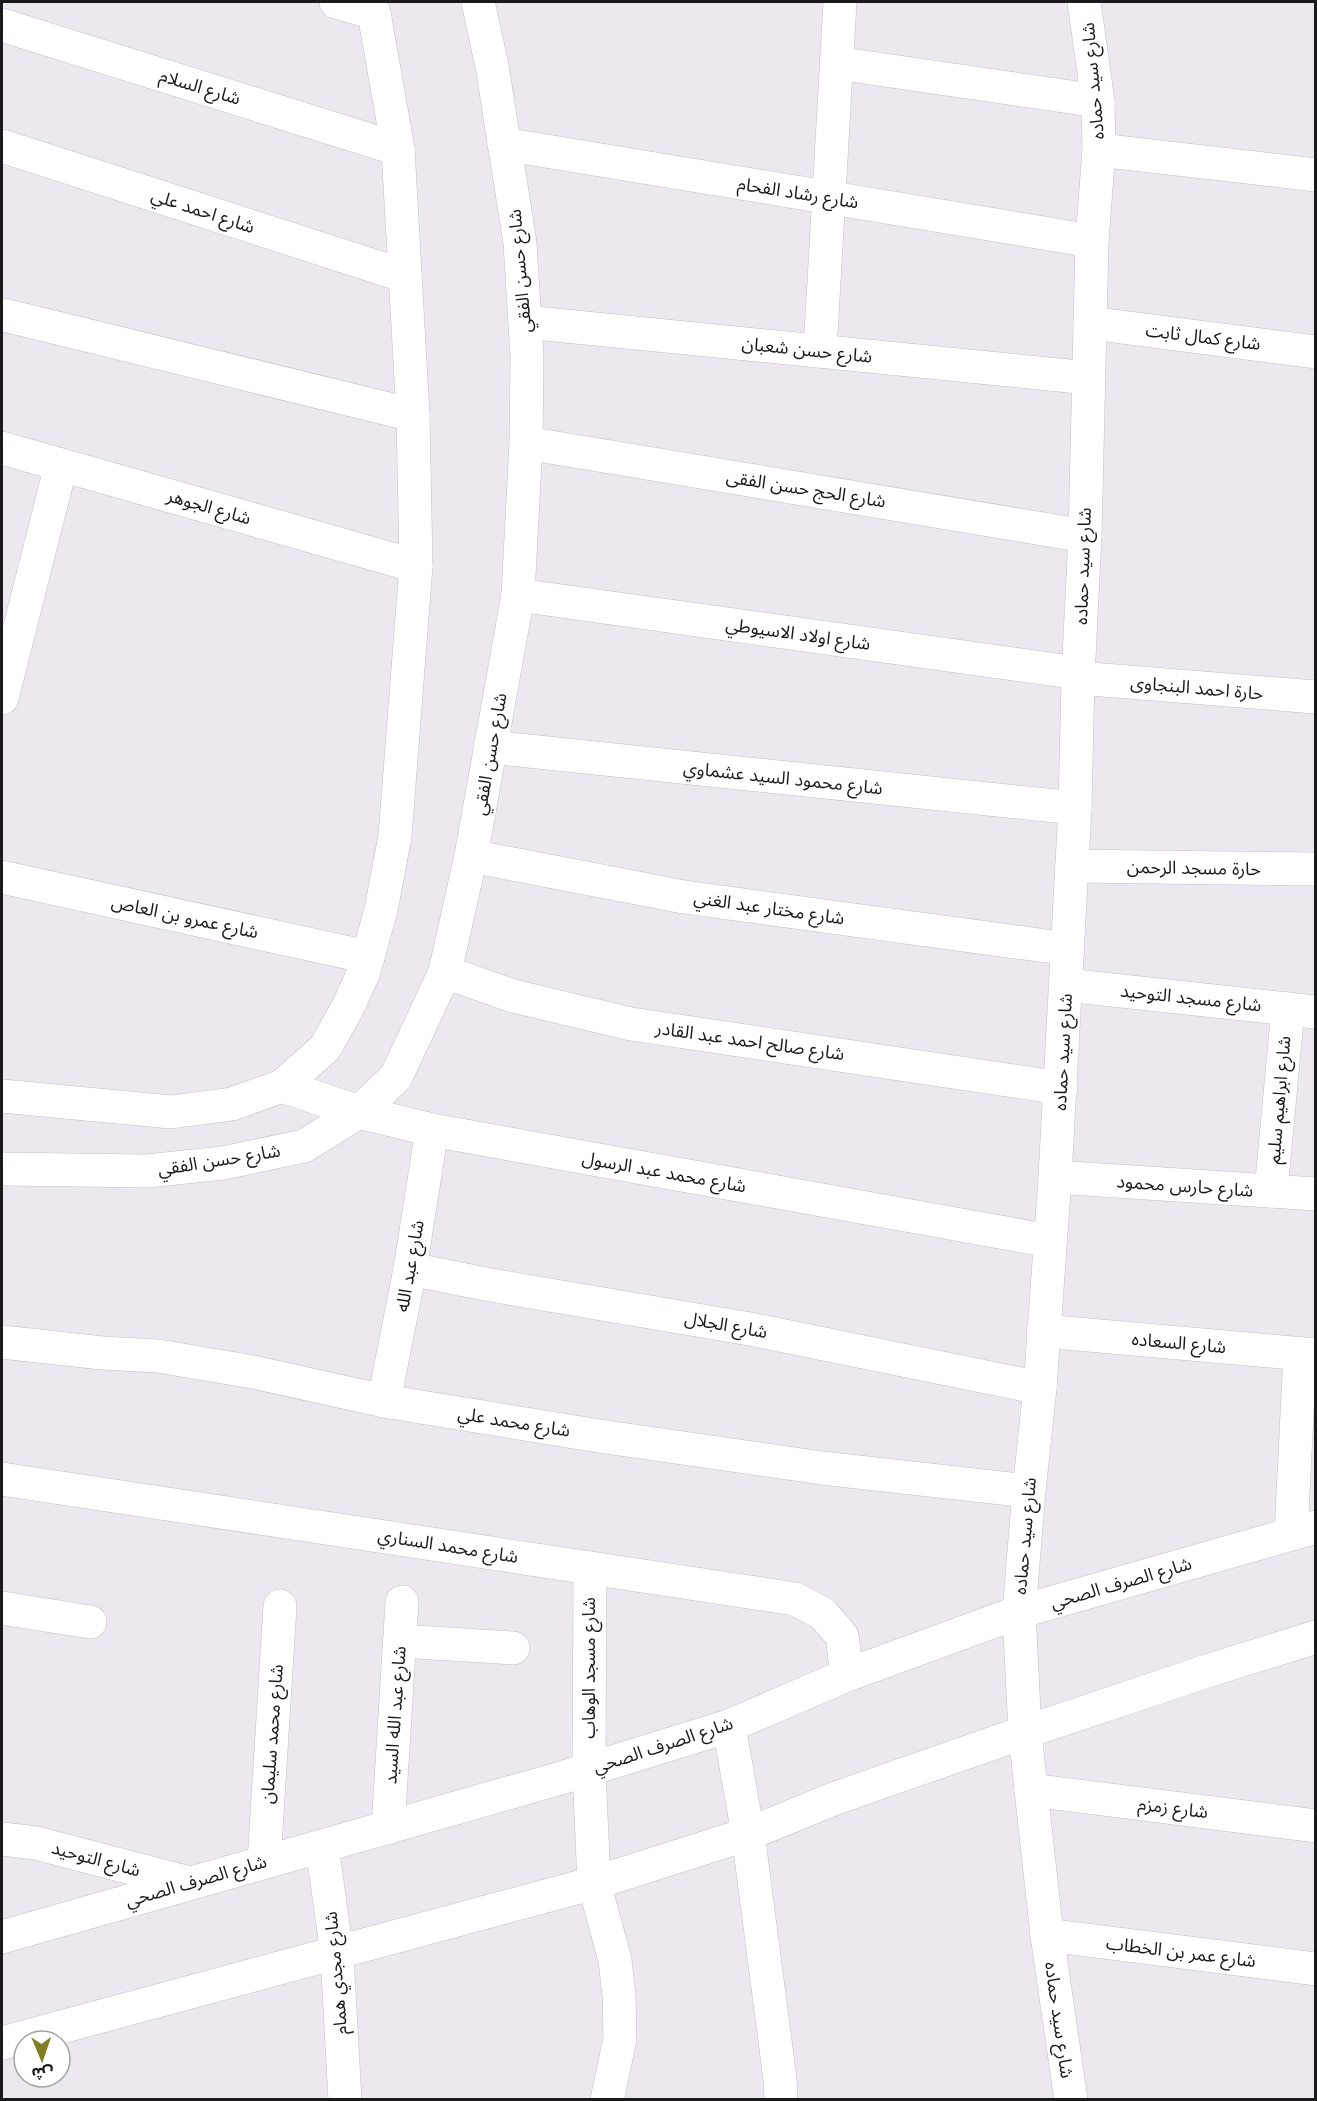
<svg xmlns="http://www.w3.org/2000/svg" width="1317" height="2101" font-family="Quicksand,'Noto Sans Arabic',sans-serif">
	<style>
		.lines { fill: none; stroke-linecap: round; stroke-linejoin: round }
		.minor-casing { stroke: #c4bfc6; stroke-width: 34 }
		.minor { stroke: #fff; stroke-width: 33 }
		.labels { text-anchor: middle; stroke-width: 4.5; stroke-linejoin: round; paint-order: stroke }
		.street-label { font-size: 18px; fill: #1b191b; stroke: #fff }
	</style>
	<rect width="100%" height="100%" fill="#ede8ef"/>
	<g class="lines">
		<defs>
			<g id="minor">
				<polyline points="336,2 374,13"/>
				<polyline points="2,25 398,149"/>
				<polyline points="836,63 1098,101"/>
				<polyline points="504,144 1092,241"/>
				<polyline points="2,146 405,276"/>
				<polyline points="1099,150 1316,175"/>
				<polyline points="4,315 413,415"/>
				<polyline points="525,322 1089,378"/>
				<polyline points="1090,323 1316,352"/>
				<polyline points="820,351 840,2"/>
				<polyline points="526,443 1085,536"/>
				<polyline points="2,448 416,566"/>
				<polyline points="518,595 1078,673"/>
				<polyline points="1078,678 1316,697"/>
				<polyline points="2,698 61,465"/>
				<polyline points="490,747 1075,808"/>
				<polyline points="471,856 684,897 1068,949"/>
				<polyline points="1072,866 1316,869"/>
				<polyline points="2,877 368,957"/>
				<polyline points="445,972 513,996 631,1024 1061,1088"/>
				<polyline points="1066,985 1316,1012"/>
				<polyline points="282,1086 359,1112 432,1130 1050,1241"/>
				<polyline points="2,1096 171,1112 232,1104 282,1086 325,1048 348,1007 363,974 381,910 395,836 416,566 413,415 398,149 374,13 368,2"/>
				<polyline points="2,1169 147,1171 223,1163 304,1146 359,1112 396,1077 445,972 471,856 518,595 526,443 527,356 520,243 492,66 478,2"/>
				<polyline points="1055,1177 1316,1194"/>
				<polyline points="1271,1191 1288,1009"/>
				<polyline points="410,1269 485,1284 750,1329 1040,1388"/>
				<polyline points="1043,1331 1316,1355"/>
				<polyline points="2,1342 102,1353 158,1356 253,1372 384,1401 599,1436 822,1468 1029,1491"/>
				<polyline points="384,1401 410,1269 432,1130"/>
				<polyline points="2,1479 795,1599 822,1613 842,1636 847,1675"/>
				<polyline points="1291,1534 1300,1354"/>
				<polyline points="590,1568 589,1769 594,1883 615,1960 619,1996 620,2039 607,2100"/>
				<polyline points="2,1608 90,1622"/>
				<polyline points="400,1641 513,1648"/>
				<polyline points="729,1726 748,1834 780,2079 781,2100"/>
				<polyline points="1031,1790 1316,1826"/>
				<polyline points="388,1828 402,1602"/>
				<polyline points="2,1839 36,1843 189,1883"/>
				<polyline points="322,1846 337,1954 345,2100"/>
				<polyline points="264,1862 280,1606"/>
				<polyline points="1047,1935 1316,1969"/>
				<polyline points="2,1937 561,1778 729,1726 847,1675 1019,1612 1316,1527"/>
				<polyline points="2,2043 594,1883 748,1834 836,1798 1025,1732 1204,1672 1316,1637"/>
				<polyline points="1071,2100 1047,1935 1031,1790 1025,1732 1019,1612 1029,1491 1040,1388 1055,1177 1075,808 1078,678 1085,536 1092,241 1099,150 1098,101 1084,2"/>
			</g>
		</defs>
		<use href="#minor" class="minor-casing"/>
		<use href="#minor" class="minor"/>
	</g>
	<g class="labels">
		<g class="street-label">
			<text transform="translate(1093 81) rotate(-95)" y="6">شارع سيد حماده</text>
			<text transform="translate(200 87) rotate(17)" y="6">شارع السلام</text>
			<text transform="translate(798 193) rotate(9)" y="6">شارع رشاد الفحام</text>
			<text transform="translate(203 211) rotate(18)" y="6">شارع احمد علي</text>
			<text transform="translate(520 271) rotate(-95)" y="6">شارع حسن الفقي</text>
			<text transform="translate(1203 337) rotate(7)" y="6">شارع كمال ثابت</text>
			<text transform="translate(807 350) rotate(6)" y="6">شارع حسن شعبان</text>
			<text transform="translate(806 489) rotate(9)" y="6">شارع الحج حسن الفقى</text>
			<text transform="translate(209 507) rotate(16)" y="6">شارع الجوهر</text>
			<text transform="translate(1083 566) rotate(-88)" y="6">شارع سيد حماده</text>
			<text transform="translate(798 634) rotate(8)" y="6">شارع اولاد الاسيوطي</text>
			<text transform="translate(1197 688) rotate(5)" y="6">حارة احمد البنجاوى</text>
			<text transform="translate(490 754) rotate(-80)" y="6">شارع حسن الفقي</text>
			<text transform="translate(783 778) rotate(6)" y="6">شارع محمود السيد عشماوي</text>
			<text transform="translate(1194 868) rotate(1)" y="6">حارة مسجد الرحمن</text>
			<text transform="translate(769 908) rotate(8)" y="6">شارع مختار عبد الغني</text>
			<text transform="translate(185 917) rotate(12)" y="6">شارع عمرو بن العاص</text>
			<text transform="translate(1191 998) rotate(6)" y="6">شارع مسجد التوحيد</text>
			<text transform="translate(750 1041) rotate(8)" y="6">شارع صالح احمد عبد القادر</text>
			<text transform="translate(1063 1052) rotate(-87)" y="6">شارع سيد حماده</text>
			<text transform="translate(1279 1100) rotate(-85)" y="6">شارع ابراهيم سليم</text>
			<text transform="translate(219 1160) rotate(-9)" y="6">شارع حسن الفقي</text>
			<text transform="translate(664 1172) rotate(10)" y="6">شارع محمد عبد الرسول</text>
			<text transform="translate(1185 1186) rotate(4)" y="6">شارع حارس محمود</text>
			<text transform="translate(410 1266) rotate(-80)" y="6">شارع عبد الله</text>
			<text transform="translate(726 1325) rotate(10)" y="6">شارع الجلال</text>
			<text transform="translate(1179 1343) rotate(5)" y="6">شارع السعاده</text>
			<text transform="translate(514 1422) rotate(9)" y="6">شارع محمد علي</text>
			<text transform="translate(1025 1536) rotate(-85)" y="6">شارع سيد حماده</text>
			<text transform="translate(448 1546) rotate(9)" y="6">شارع محمد السناري</text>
			<text transform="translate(1121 1583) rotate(-16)" y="6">شارع الصرف الصحي</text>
			<text transform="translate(589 1668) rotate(-90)" y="6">شارع مسجد الوهاب</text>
			<text transform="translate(395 1715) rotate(-86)" y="6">شارع عبد الله السيد</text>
			<text transform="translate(272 1734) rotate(-86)" y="6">شارع محمد سليمان</text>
			<text transform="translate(663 1745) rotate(-18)" y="6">شارع الصرف الصحي</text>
			<text transform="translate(1173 1808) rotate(7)" y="6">شارع زمزم</text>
			<text transform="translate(96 1859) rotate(15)" y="6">شارع التوحيد</text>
			<text transform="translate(196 1881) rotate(-16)" y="6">شارع الصرف الصحي</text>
			<text transform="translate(1181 1952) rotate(7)" y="6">شارع عمر بن الخطاب</text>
			<text transform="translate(336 1973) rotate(-95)" y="6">شارع مجدي همام</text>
			<text transform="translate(1059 2020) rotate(82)" y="6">شارع سيد حماده</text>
		</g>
	</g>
	<rect width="1317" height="2101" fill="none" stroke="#1b191b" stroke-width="6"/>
	<g transform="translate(42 2059) rotate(178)"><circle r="28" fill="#ffffff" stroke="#a4a3a4" stroke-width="1.5"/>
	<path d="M0-4.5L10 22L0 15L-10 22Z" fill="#807d24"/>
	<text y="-9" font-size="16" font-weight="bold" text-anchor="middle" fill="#1b191b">ش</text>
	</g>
</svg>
